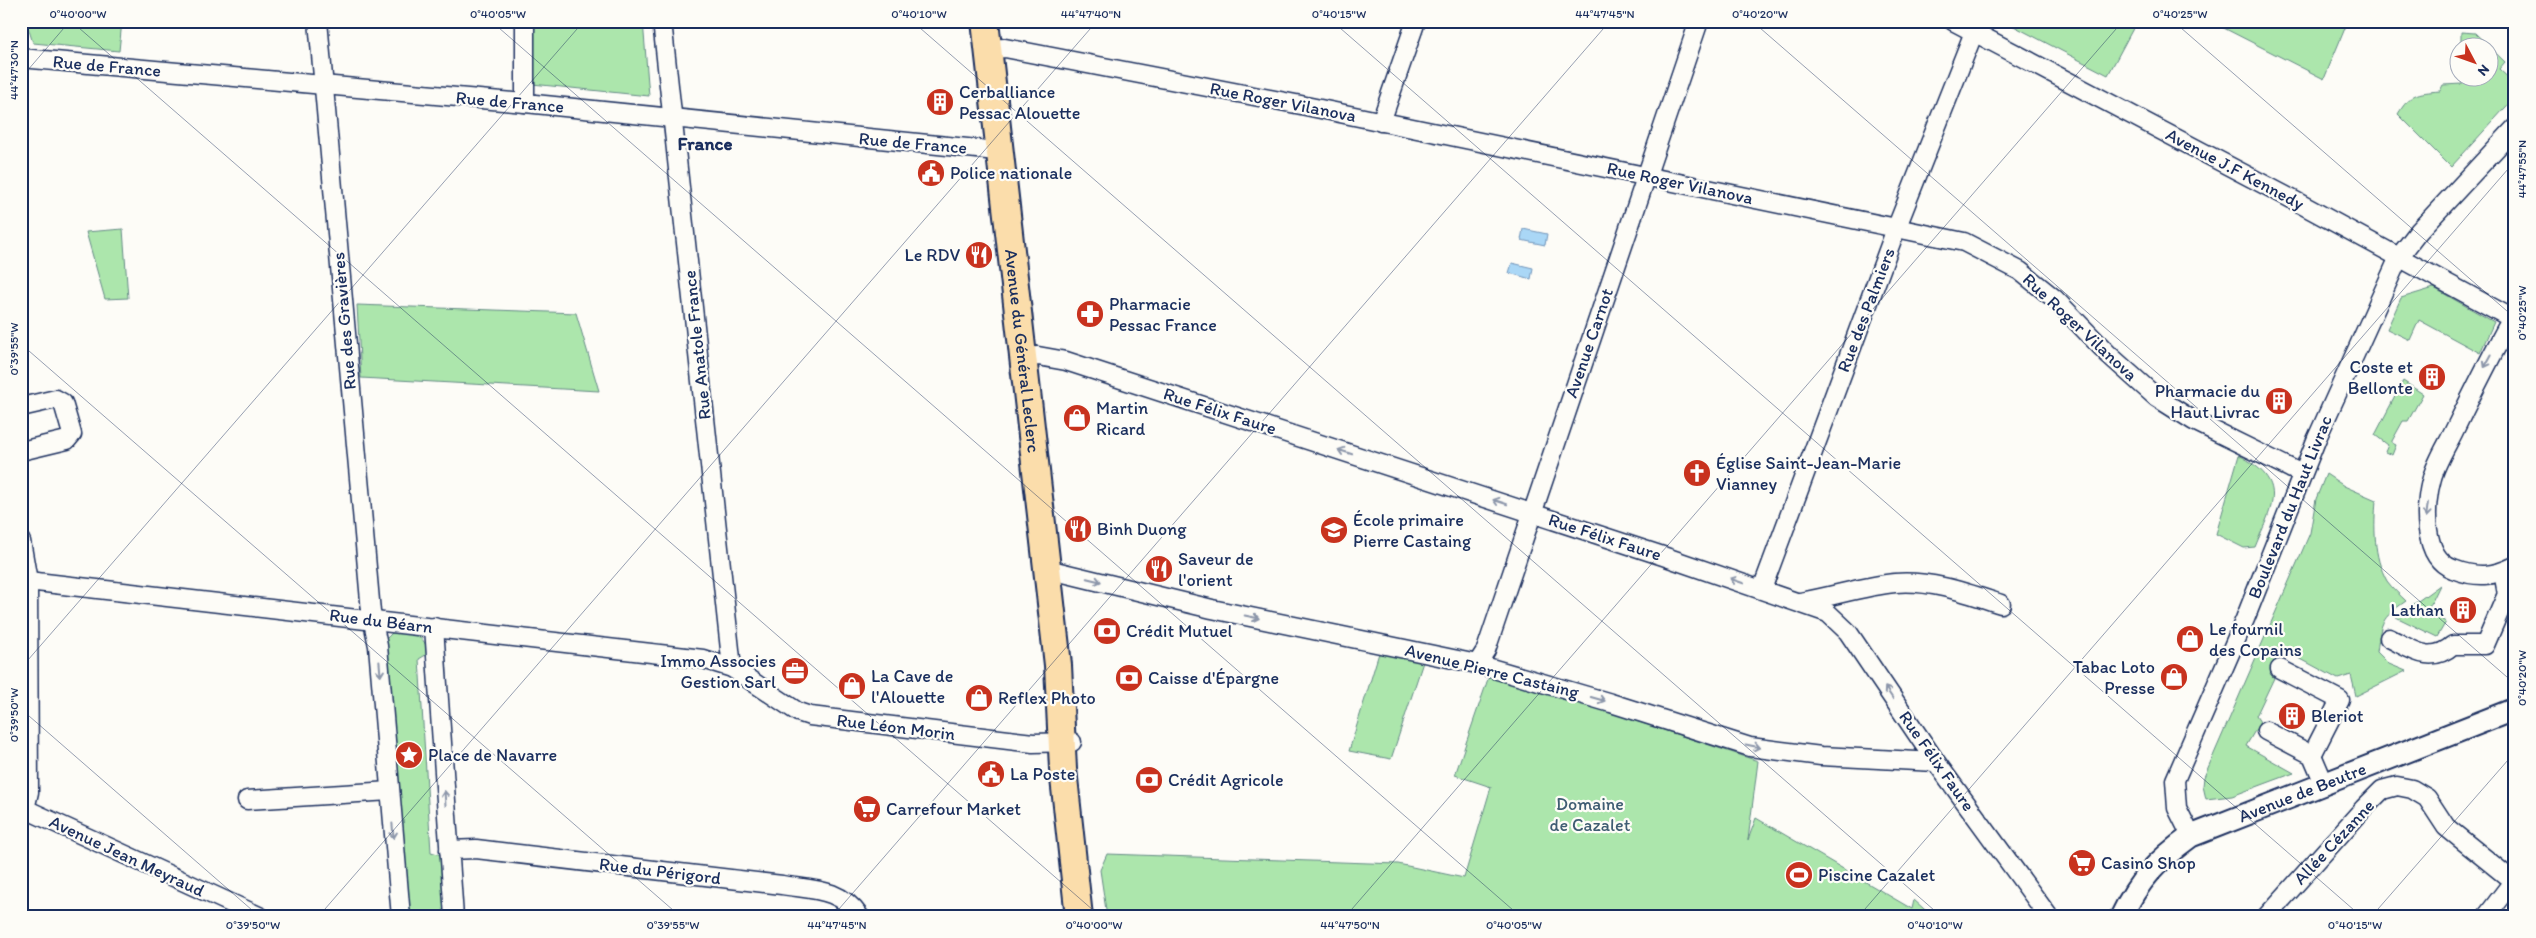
<svg xmlns="http://www.w3.org/2000/svg" width="2536" height="938" font-family="Itim,sans-serif">
	<style>
		.green { fill: #ace6ac; stroke: #648a85 }
		.water { fill: #aad7f6; stroke: #7194b9 }
		.lines { fill: none; stroke-linecap: round; stroke-linejoin: round }
		.minor-casing { stroke: #1b2f5e; stroke-width: 21 }
		.tertiary-casing { stroke: #1b2f5e; stroke-width: 25 }
		.primary-casing { stroke: #1b2f5e; stroke-width: 30 }
		.minor { stroke: #fdfcf7; stroke-width: 18 }
		.tertiary { stroke: #fdfcf7; stroke-width: 21 }
		.primary { stroke: #fbddab; stroke-width: 26 }
		.oneway { stroke: #8c96aa }
		.ticks { fill: none; stroke: #1b2f5e; stroke-width: 1; stroke-opacity: 0.45 }
		.labels { text-anchor: middle; stroke-width: 4.5; stroke-linejoin: round; paint-order: stroke }
		.street-label { font-size: 18px; fill: #1b2f5e; stroke: #fdfcf7 }
		.poi-label { font-size: 18px; fill: #1b2f5e; stroke: #fdfcf7; text-anchor: start }
		.park-label { font-size: 18px; fill: #3f5d72; stroke: #fdfcf7 }
		.neighbourhood-label { font-size: 19px; font-weight: bold; fill: #1b2f5e; stroke: #fdfcf7 }
		.neatline { fill: none; stroke: #1b2f5e; stroke-width: 2 }
		.ticks-label { font-size: 12px; text-anchor: middle; fill: #1b2f5e }
	</style>
	<rect width="100%" height="100%" fill="#fdfcf7"/>
	<filter id="ink" filterUnits="userSpaceOnUse"><feTurbulence type="fractalNoise" baseFrequency=".02" numOctaves="2"/><feDisplacementMap in="SourceGraphic" scale="10" xChannelSelector="R" yChannelSelector="G"/><feConvolveMatrix kernelMatrix="1 2 1 2 8 2 1 2 1" color-interpolation-filters="sRGB"/></filter>
	<g filter="url(#ink)">
		<g class="green">
			<polygon points="26,21 122,21 119,51 33,43"/>
			<polygon points="533,21 643,21 649,96 532,84"/>
			<polygon points="2004,21 2137,21 2108,75"/>
			<polygon points="2210,21 2348,21 2324,79"/>
			<path d="M2461,32L2475,33L2505,62L2499,69L2515,84V97L2451,167L2398,114C2411,93 2416,93 2440,91L2443,85L2462,84V78H2488V48L2461,47Z"/>
			<polygon points="123,229 128,298 105,299 86,232"/>
			<polygon points="2434,288 2494,322 2480,353 2419,320 2410,340 2387,329 2401,298"/>
			<polygon points="357,305 576,313 599,391 361,378"/>
			<polygon points="2403,381 2423,394 2408,421 2403,421 2392,441 2392,443 2396,445 2392,455 2385,452 2388,445 2375,435"/>
			<path d="M2239,455C2289,483 2273,503 2255,547L2244,548L2216,534Z"/>
			<path d="M2326,474L2344,486L2376,500C2374,527 2373,556 2387,581C2392,588 2400,595 2406,601C2380,619 2381,623 2377,652L2389,664L2406,671L2356,696L2351,675L2338,679L2282,649L2270,674L2274,678L2256,716L2260,722L2246,746L2294,773L2232,796L2206,799L2203,786L2204,777L2310,533L2316,499Z"/>
			<polygon points="2440,585 2427,612 2446,622 2437,637 2396,617"/>
			<path d="M400,632C418,635 423,635 429,653L419,659L431,852L445,856L449,917H405L384,658L386,639L392,633Z"/>
			<polygon points="1379,653 1423,662 1391,759 1349,751"/>
			<polygon points="1489,676 1615,714 1758,761 1748,840 1756,818 1912,909 1914,900 1933,917 1107,917 1100,870 1107,854 1398,864 1464,878 1491,787 1455,775"/>
		</g>
		<g class="water">
			<polygon points="1523,229 1547,234 1545,245 1521,240"/>
			<polygon points="1512,263 1533,268 1531,279 1509,273"/>
		</g>
		<g class="lines">
			<defs>
				<g id="minor">
					<polyline points="318,21 371,612 378,646 401,917"/>
					<polyline points="662,21 732,668"/>
					<polyline points="1953,21 2286,196 2515,320"/>
					<polyline points="988,49 1005,48 1301,105 1964,242 2020,271 2055,299 2108,354 2156,397 2194,421 2302,474"/>
					<polyline points="21,58 525,103 987,150 999,148"/>
					<polyline points="525,103 525,21"/>
					<polyline points="1381,122 1416,21"/>
					<path d="M2512,318C2491,356 2472,394 2453,433C2446,447 2436,463 2432,478C2424,504 2422,558 2453,569C2476,578 2493,577 2515,566"/>
					<polyline points="1022,358 1038,356 1066,361 1663,556 1828,613 1848,632 1936,762 2049,917"/>
					<polyline points="21,407 56,399 63,403 72,434 67,440 21,451"/>
					<polyline points="21,541 28,581 29,792 25,809"/>
					<polyline points="1047,569 1212,609 1477,664 1611,703 1750,747 1821,756 1936,762"/>
					<polyline points="28,581 703,659 732,668 798,712 810,716 1033,743 1072,742"/>
					<polyline points="1762,589 1896,229 1974,32"/>
					<path d="M1800,602C1832,597 1863,586 1895,583C1931,580 1967,593 2001,604"/>
					<polyline points="434,627 454,917"/>
					<path d="M2389,638C2412,649 2430,665 2453,645H2485L2507,594L2503,572"/>
					<polyline points="1477,664 1486,650 1699,21"/>
					<polyline points="2280,669 2340,700 2312,755"/>
					<polyline points="2266,731 2312,755 2324,783"/>
					<polyline points="247,800 390,791"/>
					<polyline points="21,807 261,917"/>
					<polyline points="2191,836 2177,808 2175,780 2245,619 2317,438 2399,257 2419,231 2515,128"/>
					<path d="M449,850L476,849L782,885C814,890 840,888 860,917"/>
					<polyline points="2266,917 2364,808 2382,790 2397,786 2412,789 2427,798 2446,827 2513,881"/>
					<polyline points="2486,917 2515,879"/>
				</g>
				<g id="tertiary">
					<path id="s1" d="M2121,917C2139,879 2158,860 2191,836L2515,709"/>
				</g>
				<g id="primary">
					<path id="s2" d="M985,21L1058,665L1063,769L1079,917"/>
				</g>
			</defs>
			<use href="#minor" class="minor-casing"/>
			<use href="#tertiary" class="tertiary-casing"/>
			<use href="#primary" class="primary-casing"/>
			<use href="#minor" class="minor"/>
			<use href="#tertiary" class="tertiary"/>
			<use href="#primary" class="primary"/>
		</g>
		<defs><path id="oneway-shaft" d="M-6 0H5M1.5-3L5.5 0L1.5 3" fill="none" stroke-width="1.6" stroke-linecap="round" stroke-linejoin="round" transform="scale(1.25)"/></defs>
		<g class="oneway">
			<use href="#oneway-shaft" transform="translate(2488 361) rotate(119)"/>
			<use href="#oneway-shaft" transform="translate(1345 452) rotate(-162)"/>
			<use href="#oneway-shaft" transform="translate(1500 502) rotate(-162)"/>
			<use href="#oneway-shaft" transform="translate(2427 510) rotate(97)"/>
			<use href="#oneway-shaft" transform="translate(1094 580) rotate(14)"/>
			<use href="#oneway-shaft" transform="translate(1737 581) rotate(-161)"/>
			<use href="#oneway-shaft" transform="translate(1252 617) rotate(12)"/>
			<use href="#oneway-shaft" transform="translate(380 669) rotate(85)"/>
			<use href="#oneway-shaft" transform="translate(1889 693) rotate(-124)"/>
			<use href="#oneway-shaft" transform="translate(1598 699) rotate(16)"/>
			<use href="#oneway-shaft" transform="translate(1753 746) rotate(11)"/>
			<use href="#oneway-shaft" transform="translate(445 798) rotate(-94)"/>
			<use href="#oneway-shaft" transform="translate(393 831) rotate(85)"/>
		</g>
	</g>
	<path class="ticks" d="M71,21L1101,917M491,21L1521,917M912,21L1942,917M1332,21L2362,917M1752,21L2515,684M2173,21L2515,318M21,78L70,21M21,344L681,917M21,668L584,21M21,709L260,917M318,917L1097,21M832,917L1610,21M1345,917L2123,21M1858,917L2515,161M2371,917L2515,752"/>
	<defs>
		<symbol id="building-disc" viewBox="-11 -11 22 22"><circle r="9.5" fill="#c8321e" stroke="#fdfcf7"/><path d="M-4-6H4V6H1V3H-1V6H-4ZM-2.5-4.3h1.7v1.8h-1.7ZM.8-4.3h1.7v1.8H.8ZM-2.5-1h1.7V.8h-1.7ZM.8-1h1.7V.8H.8Z" fill="#fff"/></symbol>
		<symbol id="civic-disc" viewBox="-11 -11 22 22"><circle r="9.5" fill="#c8321e" stroke="#fdfcf7"/><path d="M-.6-6.5H3V-4.5H.6V-3L4-1V1h2V6H-6V1h2V-1L-.6-3ZM-1.2 2.5V6h2.4V2.5Z" fill="#fff"/></symbol>
		<symbol id="restaurant-disc" viewBox="-11 -11 22 22"><circle r="9.5" fill="#c8321e" stroke="#fdfcf7"/><path d="M-5-6h1v4h1v-4h1v4h1v-4h1v5L-1.5 .5V6h-2V.5L-5-1ZM5-6V6H3V1.5H1.5Q1.5-4 5-6Z" fill="#fff"/></symbol>
		<symbol id="pharmacy-disc" viewBox="-11 -11 22 22"><circle r="9.5" fill="#c8321e" stroke="#fdfcf7"/><path d="M-2-6h4v4h4v4h-4v4h-4v-4h-4v-4h4Z" fill="#fff"/></symbol>
		<symbol id="shop-disc" viewBox="-11 -11 22 22"><circle r="9.5" fill="#c8321e" stroke="#fdfcf7"/><path d="M-5-2.5h2.3a2.7 3.5 0 0 1 5.4 0H5L5.5 6h-11ZM-1.5-2.5h3a1.5 2.3 0 0 0-3 0Z" fill="#fff"/></symbol>
		<symbol id="church-disc" viewBox="-11 -11 22 22"><circle r="9.5" fill="#c8321e" stroke="#fdfcf7"/><path d="M-1.2-6h2.4v3.5h3.3v2.4h-3.3V6h-2.4V-.1h-3.3v-2.4h3.3Z" fill="#fff"/></symbol>
		<symbol id="school-disc" viewBox="-11 -11 22 22"><circle r="9.5" fill="#c8321e" stroke="#fdfcf7"/><path d="M0-5L7-2L0 1L-7-2ZM-4 1L0 2.5L4 1V4Q0 6-4 4Z" fill="#fff"/></symbol>
		<symbol id="bank-disc" viewBox="-11 -11 22 22"><circle r="9.5" fill="#c8321e" stroke="#fdfcf7"/><path d="M-6-4H6V4H-6ZM0-2.3a2.3 2.3 0 1 0 0 4.6a2.3 2.3 0 1 0 0-4.6Z" fill="#fff"/></symbol>
		<symbol id="office-disc" viewBox="-11 -11 22 22"><circle r="9.5" fill="#c8321e" stroke="#fdfcf7"/><path d="M-6-3h4V-5.5h4V-3h4V5H-6ZM-1-4.5V-3h2v-1.5ZM-6 0V1H6V0Z" fill="#fff"/></symbol>
		<symbol id="sight-disc" viewBox="-11 -11 22 22"><circle r="9.5" fill="#c8321e" stroke="#fdfcf7"/><path d="M0-6L1.8-2.2L6-1.7L2.9 1.2L3.7 5.4L0 3.3L-3.7 5.4L-2.9 1.2L-6-1.7L-1.8-2.2Z" fill="#fff"/></symbol>
		<symbol id="supermarket-disc" viewBox="-11 -11 22 22"><circle r="9.5" fill="#c8321e" stroke="#fdfcf7"/><path d="M-6-5.5h2.5l.6 2H6L4.5 2H-2.5L-4.4-4H-6ZM-1.5 3.2a1.3 1.3 0 1 0 .1 0ZM3 3.2a1.3 1.3 0 1 0 .1 0Z" fill="#fff"/></symbol>
		<symbol id="stadium-disc" viewBox="-11 -11 22 22"><circle r="9.5" fill="#c8321e" stroke="#fdfcf7"/><path d="M0-5a6.5 5 0 1 0 0 10a6.5 5 0 1 0 0-10ZM-3.5-1.8h7v3.6h-7Z" fill="#fff"/></symbol>
	</defs>
	<g fill-rule="evenodd">
		<use href="#building-disc" x="924" y="86" width="32" height="32"/>
		<use href="#civic-disc" x="915" y="157" width="32" height="32"/>
		<use href="#restaurant-disc" x="963" y="239" width="32" height="32"/>
		<use href="#pharmacy-disc" x="1074" y="298" width="32" height="32"/>
		<use href="#building-disc" x="2416" y="361" width="32" height="32"/>
		<use href="#building-disc" x="2263" y="385" width="32" height="32"/>
		<use href="#shop-disc" x="1061" y="402" width="32" height="32"/>
		<use href="#church-disc" x="1681" y="457" width="32" height="32"/>
		<use href="#restaurant-disc" x="1062" y="513" width="32" height="32"/>
		<use href="#school-disc" x="1318" y="514" width="32" height="32"/>
		<use href="#restaurant-disc" x="1143" y="553" width="32" height="32"/>
		<use href="#building-disc" x="2447" y="594" width="32" height="32"/>
		<use href="#bank-disc" x="1091" y="615" width="32" height="32"/>
		<use href="#shop-disc" x="2174" y="623" width="32" height="32"/>
		<use href="#office-disc" x="779" y="655" width="32" height="32"/>
		<use href="#shop-disc" x="2158" y="661" width="32" height="32"/>
		<use href="#bank-disc" x="1113" y="662" width="32" height="32"/>
		<use href="#shop-disc" x="836" y="670" width="32" height="32"/>
		<use href="#shop-disc" x="963" y="682" width="32" height="32"/>
		<use href="#building-disc" x="2276" y="700" width="32" height="32"/>
		<use href="#sight-disc" x="393" y="739" width="32" height="32"/>
		<use href="#civic-disc" x="975" y="758" width="32" height="32"/>
		<use href="#bank-disc" x="1133" y="764" width="32" height="32"/>
		<use href="#supermarket-disc" x="851" y="793" width="32" height="32"/>
		<use href="#supermarket-disc" x="2066" y="847" width="32" height="32"/>
		<use href="#stadium-disc" x="1783" y="859" width="32" height="32"/>
	</g>
	<g class="labels">
		<g class="street-label">
			<text transform="translate(107 66) rotate(5)" y="6">Rue de France</text>
			<text transform="translate(510 102) rotate(5)" y="6">Rue de France</text>
			<text transform="translate(1283 102) rotate(11)" y="6">Rue Roger Vilanova</text>
			<text transform="translate(913 143) rotate(5)" y="6">Rue de France</text>
			<text transform="translate(2235 169) rotate(28)" y="6">Avenue J.F Kennedy</text>
			<text transform="translate(1680 183) rotate(12)" y="6">Rue Roger Vilanova</text>
			<text transform="translate(1866 310) rotate(-69)" y="6">Rue des Palmiers</text>
			<text transform="translate(344 321) rotate(-95)" y="6">Rue des Gravières</text>
			<text transform="translate(2080 327) rotate(43)" y="6">Rue Roger Vilanova</text>
			<text transform="translate(1589 343) rotate(-71)" y="6">Avenue Carnot</text>
			<text transform="translate(697 345) rotate(-96)" y="6">Rue Anatole France</text>
			<text dy="6" stroke="none"><textPath href="#s2" startOffset="332">Avenue du Général Leclerc</textPath></text>
			<text transform="translate(1220 411) rotate(18)" y="6">Rue Félix Faure</text>
			<text transform="translate(2290 507) rotate(-68)" y="6">Boulevard du Haut Livrac</text>
			<text transform="translate(1605 537) rotate(18)" y="6">Rue Félix Faure</text>
			<text transform="translate(381 621) rotate(7)" y="6">Rue du Béarn</text>
			<text transform="translate(1492 671) rotate(14)" y="6">Avenue Pierre Castaing</text>
			<text transform="translate(896 727) rotate(7)" y="6">Rue Léon Morin</text>
			<text transform="translate(1937 761) rotate(55)" y="6">Rue Félix Faure</text>
			<text dy="6" stroke="none"><textPath href="#s1" startOffset="228">Avenue de Beutre</textPath></text>
			<text transform="translate(2334 842) rotate(-47)" y="6">Allée Cézanne</text>
			<text transform="translate(127 856) rotate(25)" y="6">Avenue Jean Meyraud</text>
			<text transform="translate(660 871) rotate(7)" y="6">Rue du Périgord</text>
		</g>
		<g class="poi-label">
			<text x="959" y="98">Cerballiance<tspan x="959" dy="21">Pessac Alouette</tspan></text>
			<text x="950" y="179">Police nationale</text>
			<text x="960" y="261" text-anchor="end">Le RDV</text>
			<text x="1109" y="310">Pharmacie<tspan x="1109" dy="21">Pessac France</tspan></text>
			<text x="2413" y="373" text-anchor="end">Coste et<tspan x="2413" dy="21">Bellonte</tspan></text>
			<text x="2260" y="397" text-anchor="end">Pharmacie du<tspan x="2260" dy="21">Haut Livrac</tspan></text>
			<text x="1096" y="414">Martin<tspan x="1096" dy="21">Ricard</tspan></text>
			<text x="1716" y="469">Église Saint-Jean-Marie<tspan x="1716" dy="21">Vianney</tspan></text>
			<text x="1353" y="526">École primaire<tspan x="1353" dy="21">Pierre Castaing</tspan></text>
			<text x="1097" y="535">Binh Duong</text>
			<text x="1178" y="565">Saveur de<tspan x="1178" dy="21">l'orient</tspan></text>
			<text x="2444" y="616" text-anchor="end">Lathan</text>
			<text x="2209" y="635">Le fournil<tspan x="2209" dy="21">des Copains</tspan></text>
			<text x="1126" y="637">Crédit Mutuel</text>
			<text x="776" y="667" text-anchor="end">Immo Associes<tspan x="776" dy="21">Gestion Sarl</tspan></text>
			<text x="2155" y="673" text-anchor="end">Tabac Loto<tspan x="2155" dy="21">Presse</tspan></text>
			<text x="871" y="682">La Cave de<tspan x="871" dy="21">l'Alouette</tspan></text>
			<text x="1148" y="684">Caisse d'Épargne</text>
			<text x="998" y="704">Reflex Photo</text>
			<text x="2311" y="722">Bleriot</text>
			<text x="428" y="761">Place de Navarre</text>
			<text x="1010" y="780">La Poste</text>
			<text x="1168" y="786">Crédit Agricole</text>
			<text x="886" y="815">Carrefour Market</text>
			<text x="2101" y="869">Casino Shop</text>
			<text x="1818" y="881">Piscine Cazalet</text>
		</g>
		<g class="park-label">
			<text x="1590" y="810">Domaine<tspan x="1590" dy="21">de Cazalet</tspan></text>
		</g>
		<g class="neighbourhood-label">
			<text x="705" y="150">France</text>
		</g>
	</g>
	<rect width="2536" height="938" fill="none" stroke="#fdfcf7" stroke-width="55"/>
	<g transform="translate(2474 62) rotate(131)"><circle r="24" fill="#fdfcf7" stroke="#a3aaba"/>
	<path d="M0-4L9 19L0 12L-9 19Z" fill="#c8321e"/>
	<text y="-8" font-size="14" font-weight="bold" text-anchor="middle" fill="#1b2f5e">N</text>
	</g>
	<rect x="28" y="28" width="2480" height="882" class="neatline"/>
	<g class="ticks-label">
		<text x="78" y="18">0°40'00"W</text>
		<text x="498" y="18">0°40'05"W</text>
		<text x="919" y="18">0°40'10"W</text>
		<text x="1091" y="18">44°47'40"N</text>
		<text x="1339" y="18">0°40'15"W</text>
		<text x="1605" y="18">44°47'45"N</text>
		<text x="1760" y="18">0°40'20"W</text>
		<text x="2180" y="18">0°40'25"W</text>
		<text transform="translate(14 70) rotate(-90)" y="4">44°47'30"N</text>
		<text transform="translate(2522 169) rotate(-90)" y="4">44°47'55"N</text>
		<text transform="translate(2522 313) rotate(-90)" y="4">0°40'25"W</text>
		<text transform="translate(14 349) rotate(-90)" y="4">0°39'55"W</text>
		<text transform="translate(2522 678) rotate(-90)" y="4">0°40'20"W</text>
		<text transform="translate(14 715) rotate(-90)" y="4">0°39'50"W</text>
		<text x="253" y="929">0°39'50"W</text>
		<text x="673" y="929">0°39'55"W</text>
		<text x="837" y="929">44°47'45"N</text>
		<text x="1094" y="929">0°40'00"W</text>
		<text x="1350" y="929">44°47'50"N</text>
		<text x="1514" y="929">0°40'05"W</text>
		<text x="1935" y="929">0°40'10"W</text>
		<text x="2355" y="929">0°40'15"W</text>
	</g>
</svg>
